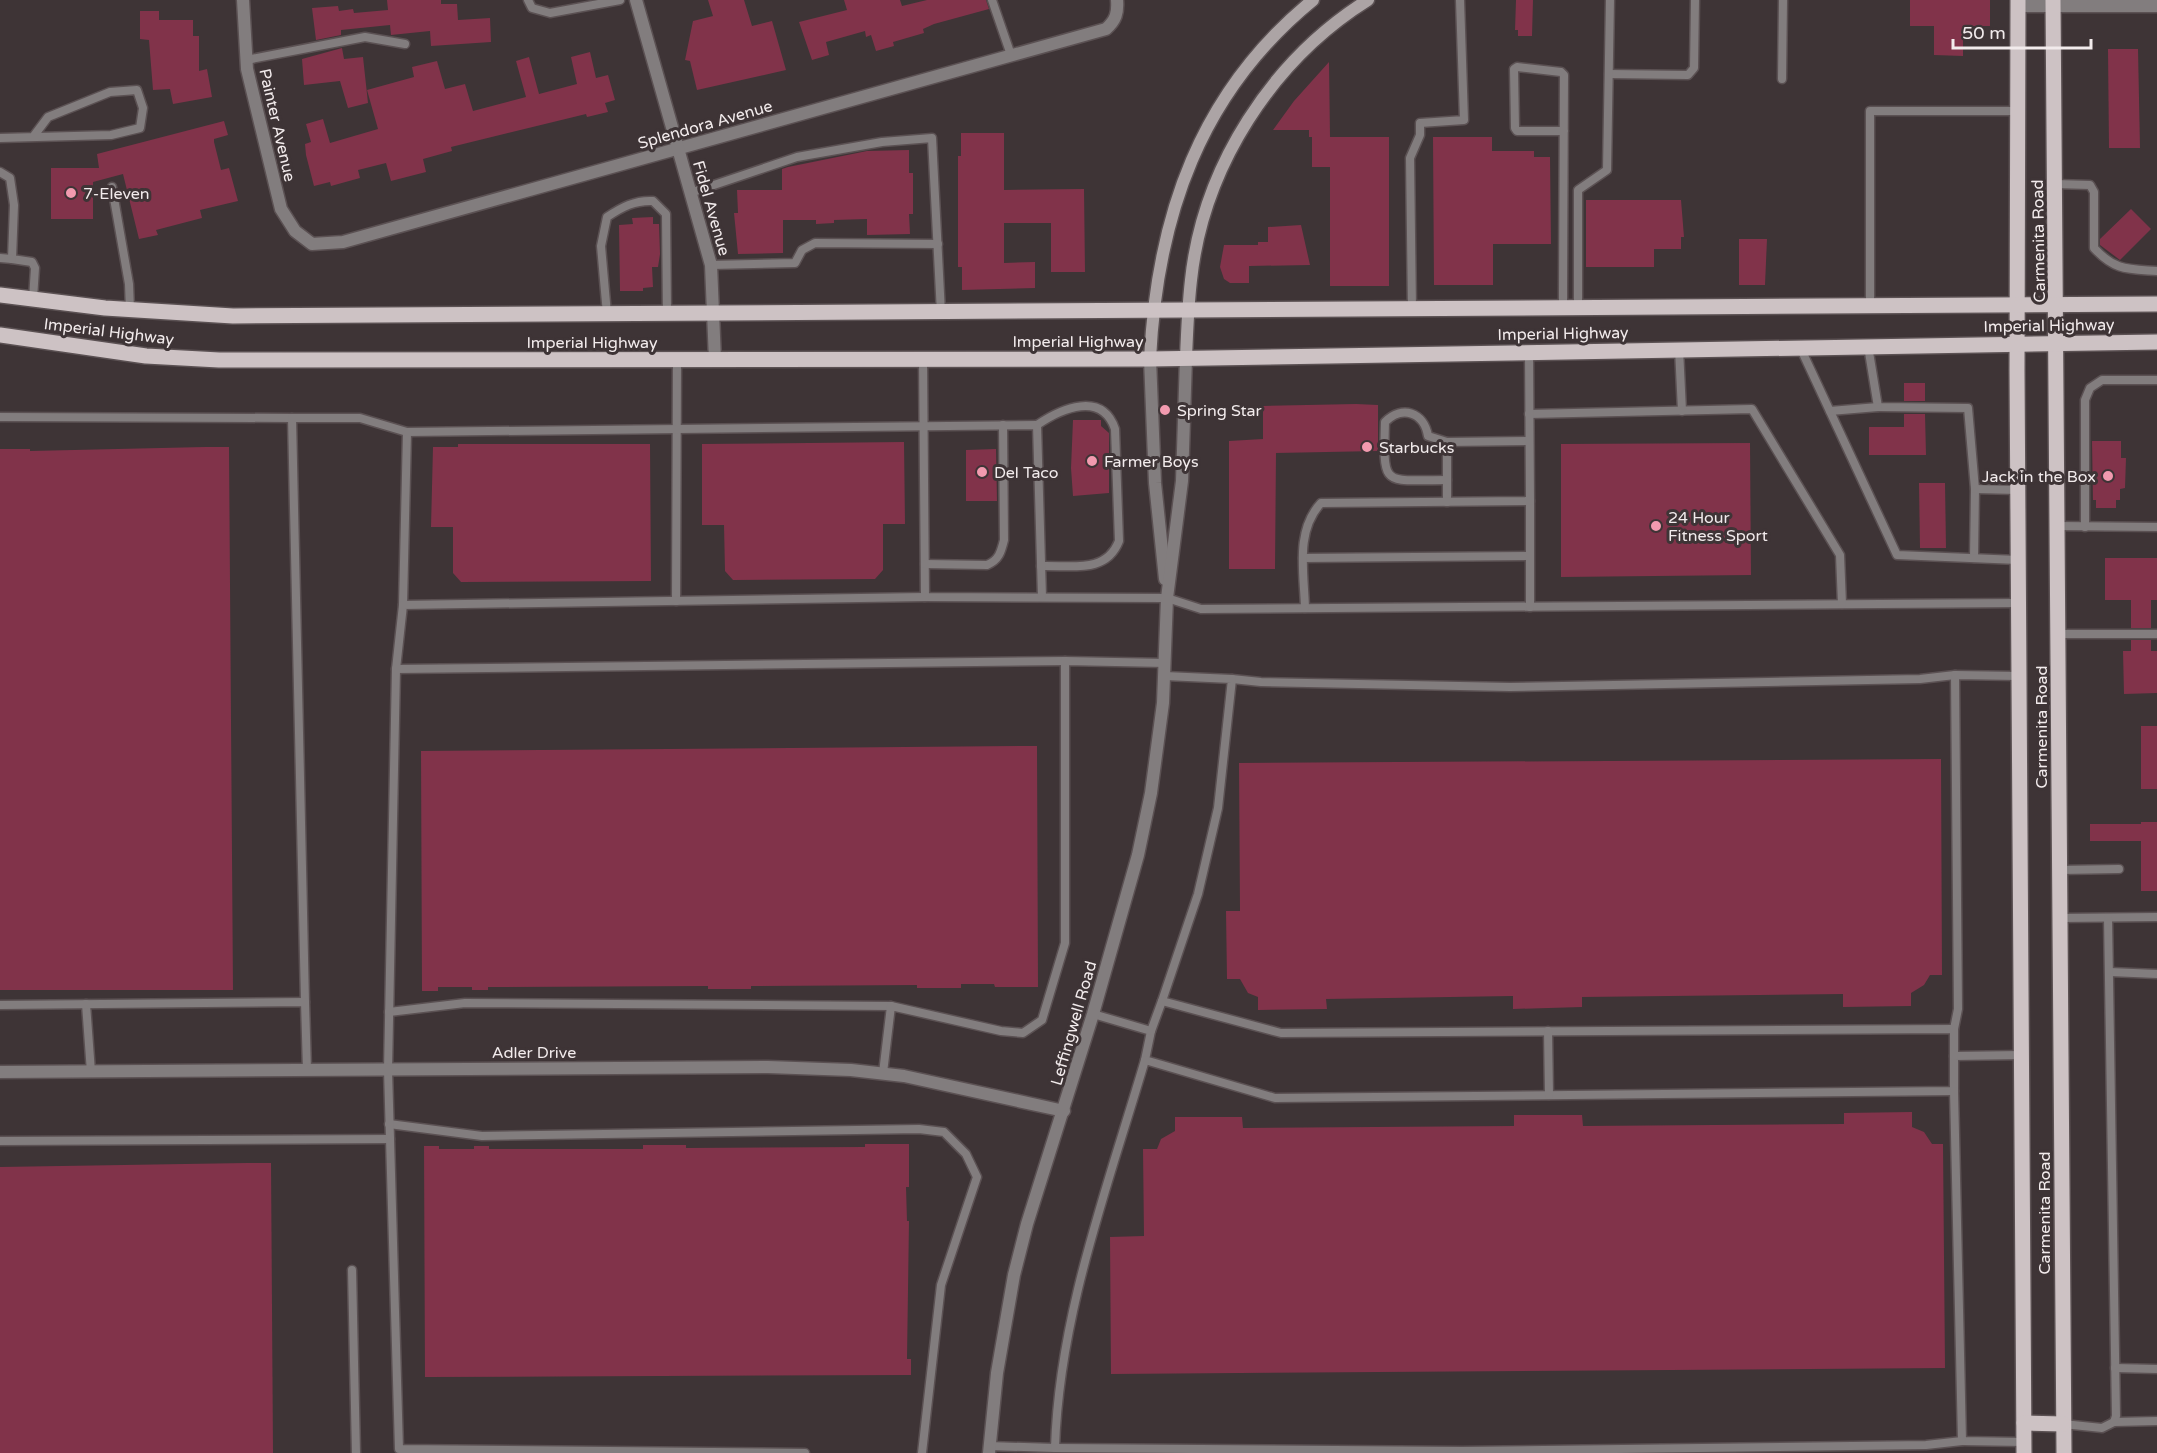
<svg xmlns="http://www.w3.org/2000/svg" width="2157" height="1453" font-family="'Varela Round',sans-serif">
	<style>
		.building { fill: #81334a }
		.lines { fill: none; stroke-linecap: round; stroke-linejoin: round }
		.service-casing { stroke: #5b5153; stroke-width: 11 }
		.minor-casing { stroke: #5b5153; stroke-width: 15 }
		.secondary-casing { stroke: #5b5153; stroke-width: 15 }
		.primary-casing { stroke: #5b5153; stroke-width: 18 }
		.service { stroke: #827d7e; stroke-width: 8 }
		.minor { stroke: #827d7e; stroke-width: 12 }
		.secondary { stroke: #aca4a5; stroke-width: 12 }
		.primary { stroke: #cdc2c4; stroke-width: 15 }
		.poi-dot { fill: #f29aaf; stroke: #3e3436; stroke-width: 2 }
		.labels { text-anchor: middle; stroke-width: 6; stroke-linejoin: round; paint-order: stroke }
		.street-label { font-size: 16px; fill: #f2ebec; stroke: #3e3436 }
		.poi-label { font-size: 16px; fill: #f2ebec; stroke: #3e3436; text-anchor: start }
	</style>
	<rect width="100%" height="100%" fill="#3e3436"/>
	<g class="building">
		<polygon points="387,0 441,0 441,4 457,4 458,20 490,18 491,42 431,46 430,31 391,35 390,25 341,30 341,35 316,40 312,8 338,6 339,11 353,9 354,13 388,10"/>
		<polygon points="708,0 744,0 752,26 772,21 786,70 697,90 690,61 685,60 693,21 713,16"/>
		<polygon points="844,0 900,0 902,6 927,0 986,0 989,9 934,24 923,29 924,33 893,42 894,46 876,51 871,35 866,37 865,31 826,42 829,55 812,60 799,22 847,10"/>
		<polygon points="1516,0 1533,0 1532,36 1518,36 1518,30 1515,30"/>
		<polygon points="1910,0 1990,0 1990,26 1963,26 1963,56 1934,55 1934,26 1910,26"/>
		<polygon points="140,11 159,11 159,20 193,20 193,36 199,36 199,71 207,69 212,97 173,104 170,89 153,90 149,40 140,39"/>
		<polygon points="342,48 344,59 363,57 368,103 348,108 340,81 304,85 302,59"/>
		<polygon points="2108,49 2138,49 2140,148 2109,148"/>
		<polygon points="590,52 596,78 608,75 615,100 605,103 608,112 587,117 586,114 451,147 452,151 423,159 426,172 391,181 386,163 358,170 360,178 331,186 330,182 314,186 306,155 305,144 311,142 306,124 323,119 330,143 378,129 367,90 414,77 412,67 437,61 445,89 465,84 473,111 526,97 516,61 529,57 539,94 577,84 571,57"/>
		<polygon points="1329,62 1330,137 1389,137 1389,286 1330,286 1330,167 1312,167 1312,137 1309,137 1309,130 1273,130 1294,101"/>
		<polygon points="224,121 228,135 214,139 214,142 221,170 229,168 238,201 200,210 202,218 156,230 158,235 139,239 123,174 93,182 93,219 51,219 51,168 99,168 97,154"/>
		<polygon points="961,133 1004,133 1004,190 1084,189 1085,272 1051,272 1051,223 1004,223 1004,263 1035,262 1035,288 962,290 962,267 958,267 958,156 961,156"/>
		<polygon points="1433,137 1492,137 1492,151 1534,151 1534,157 1550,157 1551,244 1493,244 1493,285 1434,285"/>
		<polygon points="909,150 909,173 913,173 913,214 909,214 910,234 867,235 867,219 834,220 834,223 816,224 816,220 783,220 783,253 738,254 734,213 738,213 737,190 782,190 782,169 788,167 867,151"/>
		<polygon points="1586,200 1681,200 1684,237 1681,237 1681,249 1654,249 1654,267 1586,267"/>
		<polygon points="2131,209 2151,229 2120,260 2100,245 2100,239"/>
		<polygon points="653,217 653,224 659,224 660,254 658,267 652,267 653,287 643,288 643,291 620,291 619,225 633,224 632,218"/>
		<polygon points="1301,225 1310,265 1249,266 1249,283 1230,283 1224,279 1220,267 1224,245 1258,245 1258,242 1268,242 1268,227"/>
		<polygon points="1739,239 1767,239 1765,285 1739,285"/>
		<rect x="1904" y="383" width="21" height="18"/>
		<polygon points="1356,404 1378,405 1378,451 1276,453 1275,569 1229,569 1229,441 1263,439 1263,406"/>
		<polygon points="1904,414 1925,414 1926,455 1869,455 1869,427 1904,427"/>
		<polygon points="1073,420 1101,420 1101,426 1109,433 1109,493 1073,496 1071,468"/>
		<polygon points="2092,441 2121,441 2121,458 2126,458 2125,488 2120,489 2120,500 2116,500 2116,508 2096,508 2096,500 2093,500"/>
		<polygon points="904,442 905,524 883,524 883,570 875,579 733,580 725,571 724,525 702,525 702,444"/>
		<polygon points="1750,443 1751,575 1561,577 1561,444"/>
		<polygon points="458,444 650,444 651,581 461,582 453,573 453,527 431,527 433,447 458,447"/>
		<polygon points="205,447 229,447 233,990 0,990 0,449 30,449 30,451"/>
		<polygon points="996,449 997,501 966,501 966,450"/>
		<polygon points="1919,483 1945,483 1946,548 1920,548"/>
		<polygon points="2105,558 2157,558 2157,600 2151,600 2151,628 2131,628 2131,600 2105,600"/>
		<polygon points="2131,640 2151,640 2151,651 2157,651 2157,693 2124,694 2123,651 2131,651"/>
		<rect x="2141" y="726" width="16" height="63"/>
		<polygon points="1021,746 1037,746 1038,987 995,987 994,984 961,984 961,988 917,988 917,985 751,986 751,989 708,989 708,986 488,987 488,990 472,990 472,987 438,987 438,991 422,991 421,751"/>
		<polygon points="1941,759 1942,975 1930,975 1924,985 1911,993 1911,1006 1843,1007 1843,994 1582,997 1582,1007 1513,1009 1513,996 1326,999 1327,1009 1258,1010 1258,997 1248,993 1240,979 1227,979 1226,911 1240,911 1239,763"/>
		<polygon points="2141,822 2157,822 2157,891 2141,891 2141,841 2090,841 2090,824 2141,824"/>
		<polygon points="1912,1112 1912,1127 1924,1132 1932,1144 1943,1144 1945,1368 1111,1374 1110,1237 1144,1236 1143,1149 1157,1149 1161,1139 1175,1131 1175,1117 1242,1117 1243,1128 1514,1126 1514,1115 1582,1115 1583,1126 1844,1124 1844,1113"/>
		<polygon points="865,1144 909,1144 909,1187 906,1187 907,1221 909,1221 907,1359 911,1359 911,1375 425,1377 424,1146 439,1146 439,1149 474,1149 474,1146 489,1146 489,1149 643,1149 643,1145 686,1145 686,1148 865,1147"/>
		<polygon points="246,1163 271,1163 273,1453 0,1453 0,1167"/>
	</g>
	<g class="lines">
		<defs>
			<g id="service">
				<polyline points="528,0 532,8 550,13 620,0"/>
				<polyline points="992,0 1011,55"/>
				<polyline points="246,60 365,37 405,44"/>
				<polyline points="1609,74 1688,75 1694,68 1695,0"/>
				<polyline points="1782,79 1783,0"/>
				<polyline points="0,138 111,135 140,128 143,108 137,90 110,92 48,117 33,137"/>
				<polyline points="0,172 10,178 14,205 12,259 32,262 35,268 33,299"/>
				<path d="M2055,184L2090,185L2094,192V248C2115,271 2128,269 2157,271"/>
				<polyline points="112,187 129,284 130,310"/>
				<polyline points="693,192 797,157 882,142 932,138 941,313"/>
				<polyline points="0,258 12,259"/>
				<polyline points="711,265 795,263 802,250 815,243 938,244"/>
				<polyline points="1870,306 1870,111 2017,111"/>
				<polyline points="1563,308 1563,290 1564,75 1561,72 1517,67 1514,69 1515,128 1517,131 1564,131"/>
				<polyline points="1578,308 1578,190 1607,170 1610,0"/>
				<polyline points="1412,310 1410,158 1420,135 1420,123 1464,120 1460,0"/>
				<path d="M607,314L601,246L607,217C622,207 635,200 653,201L666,214L667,314"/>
				<polyline points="1868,346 1878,407 1968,408 1975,489 1974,558"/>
				<polyline points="1800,347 1897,555 2018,560"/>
				<polyline points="1679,349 1682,411"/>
				<polyline points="923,359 925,597 1167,598 1201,609 2018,603"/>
				<polyline points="1830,411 1878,407"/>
				<polyline points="1529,414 1752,409 1840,555 1842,604"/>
				<polyline points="0,417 292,418"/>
				<path d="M1037,425C1062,408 1102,391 1115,429L1119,541C1106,574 1072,565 1041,566"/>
				<path d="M1447,442L1428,436C1424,412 1402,405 1385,422C1383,489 1383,480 1447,480"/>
				<polyline points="1975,489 2018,490"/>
				<polyline points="1447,502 1447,442 1529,441"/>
				<polyline points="2058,526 2157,527"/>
				<polyline points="2085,527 2085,400 2090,388 2102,380 2157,380"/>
				<polyline points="1303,558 1529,556"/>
				<path d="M925,564L987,565C999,560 1001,552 1004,540L1003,425"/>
				<polyline points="676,601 677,360"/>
				<polyline points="403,605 407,432"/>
				<polyline points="1530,607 1530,501"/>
				<path d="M1305,608C1304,572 1295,531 1321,503L1530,501L1529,352"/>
				<polyline points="2058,634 2157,634"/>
				<polyline points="396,669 1065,661"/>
				<polyline points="1232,679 1261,682 1510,687 1920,679 1955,675"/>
				<polyline points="2060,870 2119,869"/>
				<polyline points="2060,918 2157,917"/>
				<polyline points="2110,972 2157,974"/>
				<polyline points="1162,1001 1198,894 1218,808 1232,679 1165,676"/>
				<polyline points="305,1002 292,418 360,418 407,432 1037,425 1042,597"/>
				<polyline points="86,1004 91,1072"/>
				<polyline points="0,1005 305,1002 307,1070"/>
				<polyline points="389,1012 465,1003 891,1006"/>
				<polyline points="1093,1014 1151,1031 1145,1060 1275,1098 1954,1091 1954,1056 2021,1055"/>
				<polyline points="1954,1029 1958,1009 1955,675 2019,676"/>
				<polyline points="1151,1031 1162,1001 1281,1033 1954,1029 1954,1056"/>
				<polyline points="1548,1031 1549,1095"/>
				<polyline points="883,1073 891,1006 1001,1031 1023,1033 1042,1020 1065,943 1065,661 1166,663"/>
				<polyline points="1954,1091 1962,1441 2024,1442"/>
				<polyline points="389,1124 482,1136 919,1129 944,1132 966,1154 977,1177 941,1285 922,1453"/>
				<polyline points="0,1141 390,1139"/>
				<polyline points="352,1270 356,1453"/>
				<polyline points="2115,1368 2157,1369"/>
				<polyline points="2114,1422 2157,1421"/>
				<polyline points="2063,1424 2102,1428 2114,1422 2116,1416 2108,918"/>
				<path d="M989,1446L1055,1448C1059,1315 1108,1186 1145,1060"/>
				<polyline points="1055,1448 1462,1451 1926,1445 1962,1441"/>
				<polyline points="805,1453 399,1449 388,1070 396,669 403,605 925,597"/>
			</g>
			<g id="minor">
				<path d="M243,0L247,69L281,209L295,231L312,244L343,242L1106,29C1116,20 1118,13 1117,0"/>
				<polyline points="636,0 711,265 715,360"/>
				<polyline points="2018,6 2157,6"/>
				<polyline points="1150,359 1155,483 1165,579"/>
				<polyline points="0,1072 768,1067 851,1070 904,1076 1064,1111"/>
				<polyline points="989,1453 997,1373 1014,1275 1027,1224 1093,1014 1138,855 1151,793 1163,703 1167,598 1182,481 1186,358"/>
			</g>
			<g id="secondary">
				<path d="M1186,358C1187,332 1188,306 1191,280C1203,167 1272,60 1368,0"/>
				<path d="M1150,359C1157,216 1200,92 1313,0"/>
			</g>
			<g id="primary">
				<polyline points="2018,0 2017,370 2024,1453"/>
				<polyline points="2053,0 2064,1453"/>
				<polyline points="0,295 105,308 233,316 2157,304"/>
				<polyline points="0,335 146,356 219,360 1150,359 2157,342"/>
				<polyline points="2024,1423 2063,1424"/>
			</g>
		</defs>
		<use href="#service" class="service-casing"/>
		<use href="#minor" class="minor-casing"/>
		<use href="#secondary" class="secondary-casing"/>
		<use href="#primary" class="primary-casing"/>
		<use href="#service" class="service"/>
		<use href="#minor" class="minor"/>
		<use href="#secondary" class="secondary"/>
		<use href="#primary" class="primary"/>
	</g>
	<g class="poi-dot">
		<circle cx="71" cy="193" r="6"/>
		<circle cx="1165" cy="410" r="6"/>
		<circle cx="1367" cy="447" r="6"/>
		<circle cx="1092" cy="461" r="6"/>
		<circle cx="982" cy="472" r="6"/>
		<circle cx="2108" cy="476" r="6"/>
		<circle cx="1656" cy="526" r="6"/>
	</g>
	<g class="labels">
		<g class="street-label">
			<text transform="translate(705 124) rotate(-16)" y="6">Splendora Avenue</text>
			<text transform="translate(278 125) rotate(77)" y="6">Painter Avenue</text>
			<text transform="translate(712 208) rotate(74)" y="6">Fidel Avenue</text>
			<text transform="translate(2038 241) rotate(-91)" y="6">Carmenita Road</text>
			<text transform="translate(2049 325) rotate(-1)" y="6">Imperial Highway</text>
			<text transform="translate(109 331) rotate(7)" y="6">Imperial Highway</text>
			<text transform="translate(1563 333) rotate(-1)" y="6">Imperial Highway</text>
			<text x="1078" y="347">Imperial Highway</text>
			<text x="592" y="348">Imperial Highway</text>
			<text transform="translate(2041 727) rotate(-90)" y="6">Carmenita Road</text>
			<text transform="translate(1073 1023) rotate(-74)" y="6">Leffingwell Road</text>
			<text x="534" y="1058">Adler Drive</text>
			<text transform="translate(2044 1213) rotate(-90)" y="6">Carmenita Road</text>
		</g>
		<g class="poi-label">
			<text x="83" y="199">7-Eleven</text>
			<text x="1177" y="416">Spring Star</text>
			<text x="1379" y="453">Starbucks</text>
			<text x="1104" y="467">Farmer Boys</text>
			<text x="994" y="478">Del Taco</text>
			<text x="2096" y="482" text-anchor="end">Jack in the Box</text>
			<text x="1668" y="523">24 Hour<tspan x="1668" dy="18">Fitness Sport</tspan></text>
		</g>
	</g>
	<path d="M1953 39v9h138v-9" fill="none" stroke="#f2ebec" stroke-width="3"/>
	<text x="1962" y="39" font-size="18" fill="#f2ebec" stroke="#3e3436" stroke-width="4.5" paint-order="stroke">50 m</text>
</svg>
